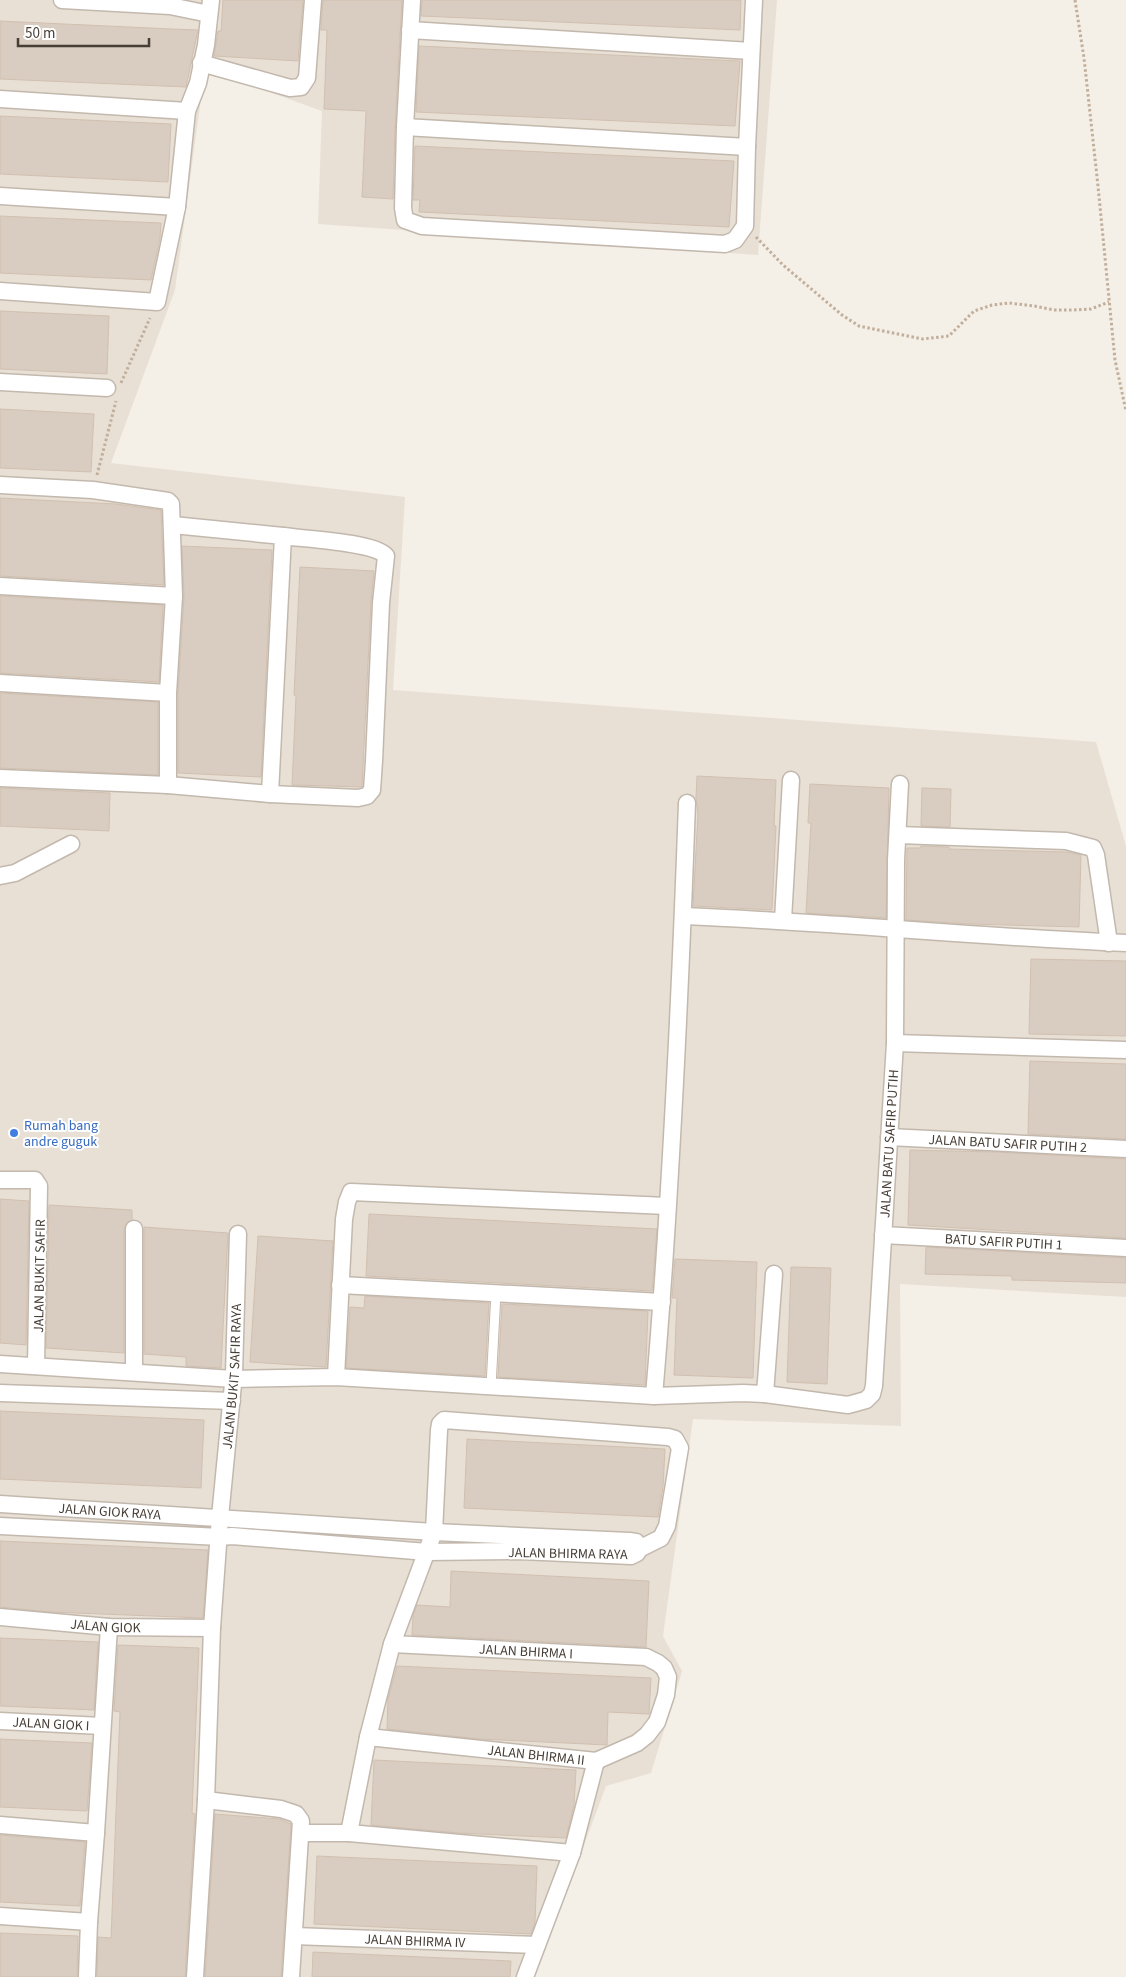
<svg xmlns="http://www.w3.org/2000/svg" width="1126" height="1977" font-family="'Source Sans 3',sans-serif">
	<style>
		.residential { fill: #e8e0d5 }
		.building { fill: #d9ccc0; stroke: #d1c0b0 }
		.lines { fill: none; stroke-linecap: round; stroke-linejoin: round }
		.service-casing { stroke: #c3b8ad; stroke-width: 11 }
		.minor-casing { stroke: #c3b8ad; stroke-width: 19 }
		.path { stroke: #c2af9b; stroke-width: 3; stroke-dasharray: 2.5 2.5; stroke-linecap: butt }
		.service { stroke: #fff; stroke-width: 9 }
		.minor { stroke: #fff; stroke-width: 16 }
		.shop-dot { fill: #3f7fe0; stroke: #fff; stroke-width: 2 }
		.labels { text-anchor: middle; stroke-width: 4; stroke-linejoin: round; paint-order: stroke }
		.shop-label { font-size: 14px; fill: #366cbe; stroke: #fff; text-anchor: start }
		.street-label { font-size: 14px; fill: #473e36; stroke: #fff }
	</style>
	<rect width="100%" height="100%" fill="#f4efe7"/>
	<polygon class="residential" points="0,0 777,0 758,255 318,224 322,111 205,69 175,290 111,463 405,497 393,690 1096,742 1126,846 1126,1297 900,1284 901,1426 693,1419 663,1636 682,1671 651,1773 606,1786 535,1977 0,1977"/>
	<g class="building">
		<polygon points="223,0 303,0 298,61 214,56 218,31 221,31"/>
		<polygon points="323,0 402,0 395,127 393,199 362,197 366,111 324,109 327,30 321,30"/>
		<polygon points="422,0 741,0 740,30 421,16"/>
		<polygon points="0,21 172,29 198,30 186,87 0,79"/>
		<polygon points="419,46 740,61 735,126 416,112"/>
		<polygon points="0,116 171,124 168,182 0,174"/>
		<polygon points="415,146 734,161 729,227 419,212 420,200 413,200"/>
		<polygon points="0,216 161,223 160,238 151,280 0,273"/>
		<polygon points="0,311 109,316 107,374 0,369"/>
		<polygon points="0,409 94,414 91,472 0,468"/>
		<polygon points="0,498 116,504 161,510 164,585 0,576"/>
		<polygon points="182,546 272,550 261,777 178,773 178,693 184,597"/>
		<polygon points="300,567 374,571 371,602 362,787 292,785 296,696 294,695"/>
		<polygon points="0,596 163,605 159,682 0,673"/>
		<polygon points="0,693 158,702 158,775 0,768"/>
		<polygon points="697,776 776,780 774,826 776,826 772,910 693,906 698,814 696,798"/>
		<polygon points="810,784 889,788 886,918 806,913 811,823 808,823"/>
		<polygon points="0,788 110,793 109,831 0,826"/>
		<polygon points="922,788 951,789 950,827 921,826"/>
		<polygon points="921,846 949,847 949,849 1067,852 1081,855 1079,927 969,924 906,920 907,848 920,848"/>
		<polygon points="1031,959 1126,961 1126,1036 1029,1034"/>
		<polygon points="1030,1061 1126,1064 1126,1139 1028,1134"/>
		<polygon points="910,1150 995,1152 1126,1159 1126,1238 908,1225"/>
		<polygon points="0,1199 29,1201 26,1345 0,1343"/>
		<polygon points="49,1205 132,1210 132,1220 126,1224 124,1229 124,1353 46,1348"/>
		<polygon points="369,1214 657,1229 652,1291 366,1276"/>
		<polygon points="144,1227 228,1233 221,1368 186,1366 186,1357 144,1354"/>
		<polygon points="258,1236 333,1241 326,1367 250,1362"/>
		<polygon points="926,1247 1126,1258 1126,1283 1012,1280 1012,1276 925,1274"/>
		<polygon points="675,1259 757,1262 753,1378 674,1375 677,1298 672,1298"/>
		<polygon points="791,1267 831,1268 827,1384 787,1382"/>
		<polygon points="365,1296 489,1303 485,1376 346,1368 350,1307 364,1308"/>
		<polygon points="502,1304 648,1311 645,1385 498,1377"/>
		<polygon points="0,1411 204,1420 201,1488 0,1479"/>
		<polygon points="467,1439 665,1449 663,1487 658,1517 464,1508"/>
		<polygon points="0,1541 208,1550 203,1618 50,1612 0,1607"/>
		<polygon points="451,1571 649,1581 646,1647 412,1635 413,1616 417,1605 450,1607"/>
		<polygon points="0,1638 98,1642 94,1710 0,1706"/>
		<polygon points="118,1645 199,1648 192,1813 195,1814 185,1977 97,1977 98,1937 111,1938 120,1712 114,1711"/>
		<polygon points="397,1666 651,1678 649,1714 608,1712 607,1745 480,1739 387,1729 388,1699"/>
		<polygon points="0,1739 92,1743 87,1811 0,1807"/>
		<polygon points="374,1760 576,1770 574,1805 566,1838 458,1833 371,1825"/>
		<polygon points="215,1814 279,1819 291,1824 281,1977 205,1977"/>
		<polygon points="0,1835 85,1842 80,1906 0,1902"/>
		<polygon points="317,1856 537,1866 535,1922 531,1934 314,1924"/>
		<polygon points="0,1933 78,1936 77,1977 0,1977"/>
		<polygon points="313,1952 511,1961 510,1977 312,1977"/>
	</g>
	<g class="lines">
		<defs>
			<polyline id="service" points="491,1386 496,1293"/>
			<g id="minor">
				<polyline points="62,0 170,6 209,14"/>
				<polyline points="412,0 405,127 403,208 405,220 422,226 725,244 735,240 745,226 747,147 754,0"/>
				<polyline points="410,30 751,51"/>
				<polyline points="201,63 290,88 301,87 307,78 313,0"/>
				<polyline points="0,99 187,111"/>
				<polyline points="405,127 747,147"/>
				<polyline points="0,196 177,207"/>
				<polyline points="0,291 157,302 177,207 187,111 198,83 206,45 211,0"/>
				<polyline points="0,382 107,388"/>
				<polyline points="0,485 93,490 168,501 171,504 174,596 168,693 168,785"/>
				<polyline points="173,525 283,536 270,794"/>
				<polyline points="0,586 174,596"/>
				<polyline points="0,683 168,693"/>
				<path d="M0,778L168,785L270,794L358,798L367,796L372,790L374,761L381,603L386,556C374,542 304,539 283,536"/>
				<polyline points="898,835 1066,841 1093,848 1096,855 1109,943"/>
				<polyline points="0,876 15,873 71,844"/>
				<path d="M683,916C831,922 978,937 1126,943"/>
				<polyline points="783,920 791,780"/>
				<polyline points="895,1043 1126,1050"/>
				<path id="s1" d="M889,1137L1126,1149"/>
				<polyline points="0,1180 35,1180 39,1186 36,1366"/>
				<path id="s2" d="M883,1235L1126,1248"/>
				<polyline points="340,1285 662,1302"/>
				<path id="s3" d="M0,1364L234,1379L336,1377L654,1396L743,1393L765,1394L848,1405L866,1400L872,1394L874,1386L895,1043L896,860L900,784"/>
				<polyline points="134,1372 134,1229"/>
				<polyline points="336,1377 344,1219 347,1202 351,1192 667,1206"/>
				<polyline points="0,1393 232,1401"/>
				<polyline points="765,1394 774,1274"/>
				<path d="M654,1396C671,1199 680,1000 687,803"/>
				<path id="s4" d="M0,1504L434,1532L629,1541L636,1542L639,1549L637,1553L631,1556L521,1551L427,1552L232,1536L220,1537L0,1526"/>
				<path id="s5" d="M0,1617L109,1627L212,1628"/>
				<path id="s6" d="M0,1721L102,1726"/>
				<path id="s7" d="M368,1737L596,1761L637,1743L647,1735L657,1722L666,1695L668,1677L664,1668L658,1663L646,1657L392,1644"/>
				<polyline points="206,1800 281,1809 296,1814 301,1821 291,1977"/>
				<polyline points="0,1825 96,1833"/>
				<polyline points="301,1833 349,1833 572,1853"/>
				<polyline points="349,1833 368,1737 392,1644 434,1532 439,1430 440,1424 444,1420 668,1437 675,1439 680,1448 667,1526 661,1538 639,1549"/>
				<polyline points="0,1916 89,1922"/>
				<path id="s8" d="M294,1936L537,1945"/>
				<polyline points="87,1977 89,1922 96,1833 109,1627"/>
				<path id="s9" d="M195,1977L206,1800L212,1628L220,1517L234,1374L238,1234"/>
				<polyline points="525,1977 572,1853 596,1761"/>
			</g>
		</defs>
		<use href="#service" class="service-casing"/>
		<use href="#minor" class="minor-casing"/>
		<g class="path">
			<polyline points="1075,0 1084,58 1098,186 1115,360 1126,411"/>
			<polyline points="756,237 783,265 842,315 859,326 893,333 923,339 949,336 974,311 992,305 1009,303 1034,306 1054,310 1074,310 1091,309 1109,302"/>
			<polyline points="121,383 150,318"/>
			<polyline points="97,475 116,401"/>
		</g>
		<use href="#service" class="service"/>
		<use href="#minor" class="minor"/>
	</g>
	<circle class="shop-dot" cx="14" cy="1133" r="5"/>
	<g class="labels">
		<g class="shop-label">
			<text x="24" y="1130">Rumah bang<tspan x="24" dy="16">andre guguk</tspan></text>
		</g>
		<g class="street-label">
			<text dy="5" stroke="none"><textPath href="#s3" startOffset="1128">JALAN BATU SAFIR PUTIH</textPath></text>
			<text dy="5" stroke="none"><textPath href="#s1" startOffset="119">JALAN BATU SAFIR PUTIH 2</textPath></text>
			<text dy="5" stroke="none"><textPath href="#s2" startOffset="121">BATU SAFIR PUTIH 1</textPath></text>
			<text transform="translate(39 1276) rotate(-89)" y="5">JALAN BUKIT SAFIR</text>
			<text dy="5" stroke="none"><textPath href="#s9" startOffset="602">JALAN BUKIT SAFIR RAYA</textPath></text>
			<text dy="5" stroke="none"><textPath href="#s4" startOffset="110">JALAN GIOK RAYA</textPath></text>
			<text transform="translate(568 1553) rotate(1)" y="5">JALAN BHIRMA RAYA</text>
			<text dy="5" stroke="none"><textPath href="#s5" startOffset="106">JALAN GIOK</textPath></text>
			<text transform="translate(526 1651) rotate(3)" y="5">JALAN BHIRMA I</text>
			<text dy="5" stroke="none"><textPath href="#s6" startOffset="51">JALAN GIOK I</textPath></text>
			<text dy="5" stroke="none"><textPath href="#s7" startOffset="169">JALAN BHIRMA II</textPath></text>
			<text dy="5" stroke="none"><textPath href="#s8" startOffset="121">JALAN BHIRMA IV</textPath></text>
		</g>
	</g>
	<path d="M18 38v8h131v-8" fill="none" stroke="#473e36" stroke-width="2.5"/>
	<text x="25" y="38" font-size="15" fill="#473e36" stroke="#ffffff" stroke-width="4" paint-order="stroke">50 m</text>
</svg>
